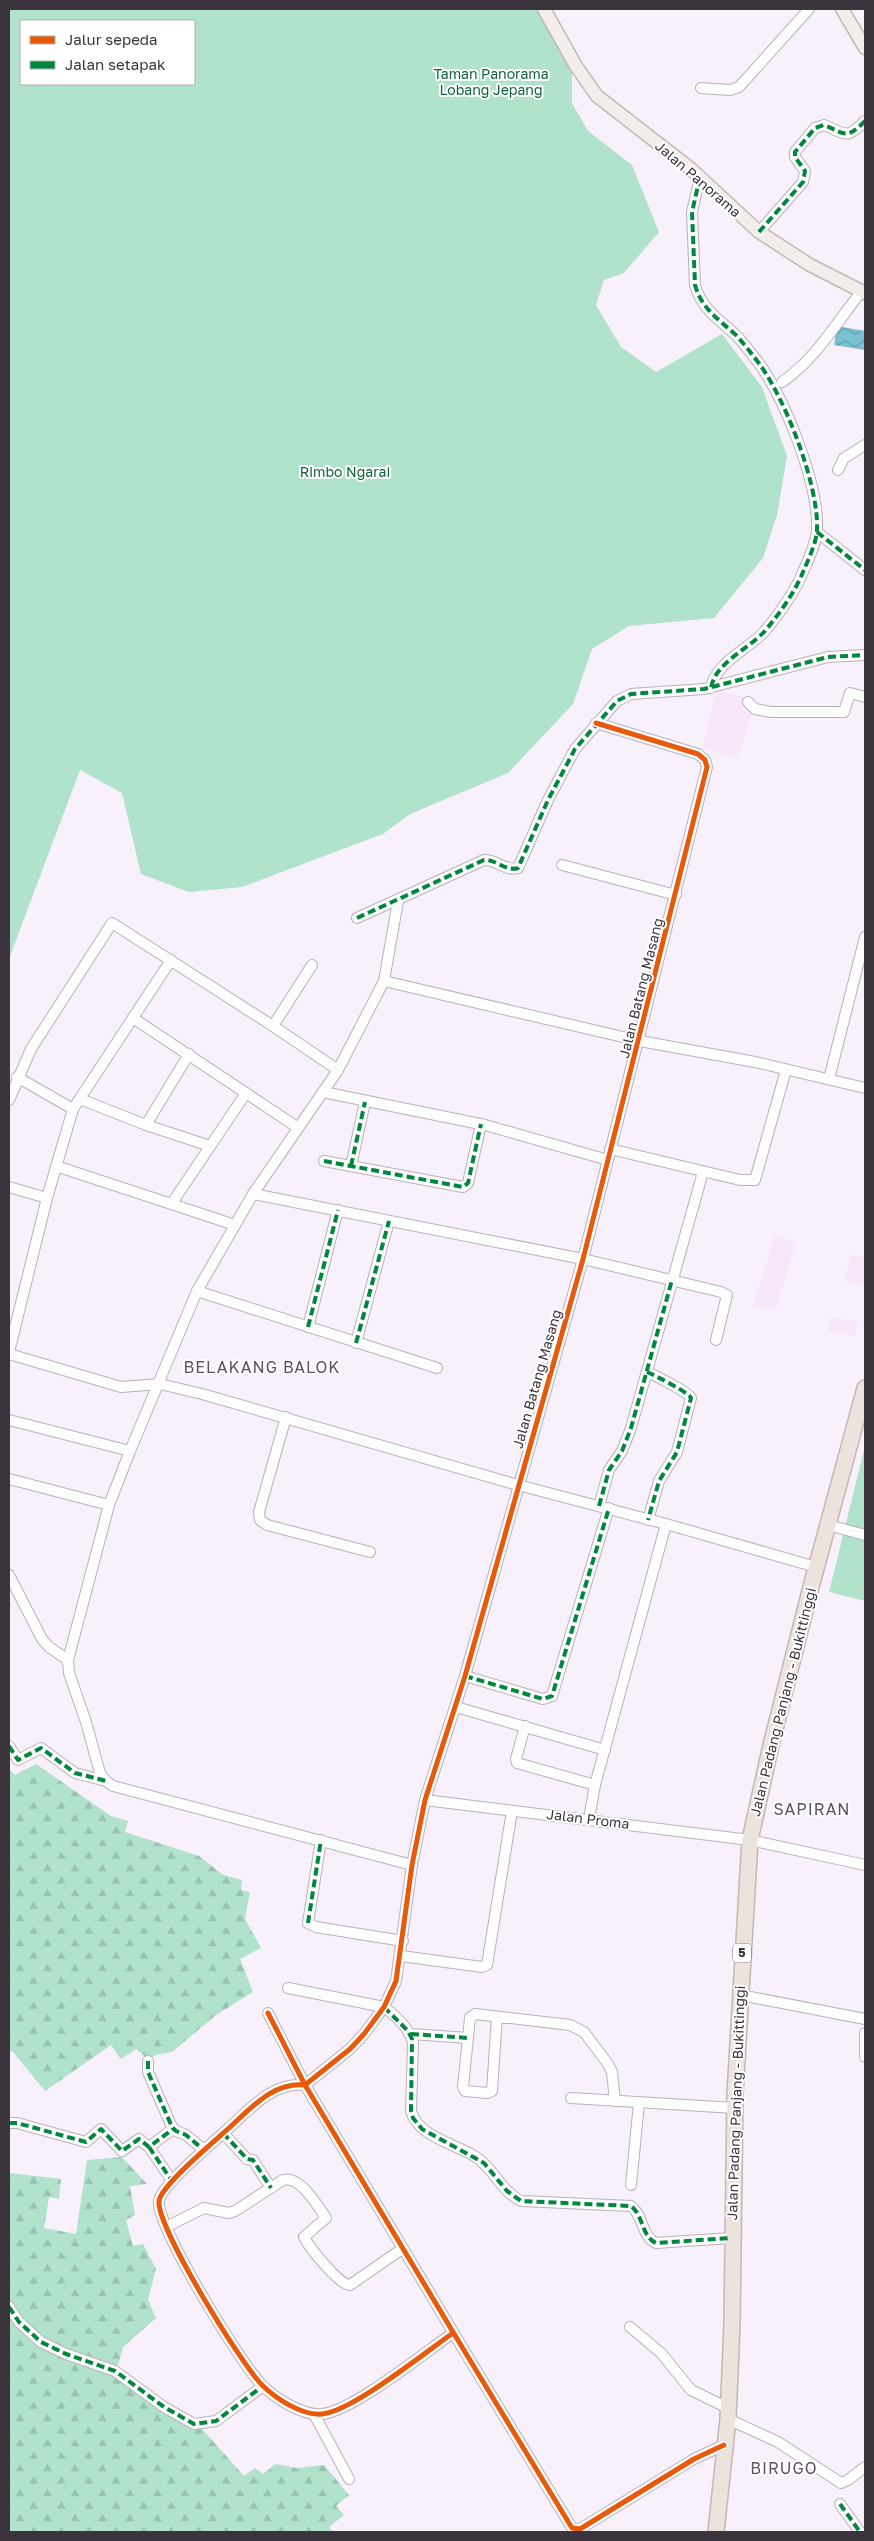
<svg xmlns="http://www.w3.org/2000/svg" width="874" height="2541" font-family="'Golos Text',sans-serif">
	<style>
		.built { fill: #f8e7fb }
		.forest { fill: url(#forest-firs) }
		.park { fill: #b1e2cc; fill-rule: evenodd }
		.water { fill: url(#water-waves) }
		.lines { fill: none; stroke-linecap: round; stroke-linejoin: round }
		.minor-casing { stroke: #b9b2ba; stroke-width: 12 }
		.major-casing { stroke: #c4b8b5; stroke-width: 15 }
		.highway-casing { stroke: #c4b8b5; stroke-width: 18 }
		.minor { stroke: #fefdfe; stroke-width: 10 }
		.major { stroke: #f3edeb; stroke-width: 12 }
		.highway { stroke: #ece3dd; stroke-width: 15 }
		.quiet { stroke: #00873e; stroke-width: 4; stroke-dasharray: 8 4; stroke-linecap: butt }
		.cycleway-casing { stroke: #fff; stroke-width: 8 }
		.cycleway { stroke: #e8590c; stroke-width: 5 }
		.labels { text-anchor: middle; stroke-width: 4; stroke-linejoin: round; paint-order: stroke }
		.shield { fill: #fff; stroke: #767177; stroke-width: 1 }
		.shield-label { font-size: 12px; font-weight: bold; fill: #3c343d }
		.park-label { font-size: 14px; fill: #10613f; stroke: #fff }
		.street-label { font-size: 14px; fill: #3c343d; stroke: #fff }
		.quarter-label { font-size: 16px; letter-spacing: 1px; fill: #604f63; stroke: #fff }
	</style>
	<defs>
		<pattern id="forest-firs" width="22" height="20" patternUnits="userSpaceOnUse" patternTransform="scale(1.25)"><rect width="22" height="20" fill="#b1e2cc"/><path d="M5 1l3.5 6h-7zM16 11l3.5 6h-7z" fill="#99c2b0"/></pattern>
		<pattern id="water-waves" width="16" height="10" patternUnits="userSpaceOnUse" patternTransform="scale(1.25)"><rect width="16" height="10" fill="#7bc1d3"/><path d="M0 5q4-4 8 0t8 0" fill="none" stroke="#669eac"/></pattern>
	</defs>
	<rect width="100%" height="100%" fill="#f8f0fa"/>
	<g class="built">
		<polygon points="716,690 753,699 753,710 738,759 703,748"/>
		<polygon points="775,1235 796,1242 775,1312 753,1305"/>
		<polygon points="851,1254 865,1258 865,1286 844,1281"/>
		<polygon points="831,1317 858,1322 854,1337 828,1331"/>
	</g>
	<g class="forest">
		<polygon points="36,1764 111,1816 128,1821 125,1832 199,1856 223,1875 242,1880 241,1890 250,1892 245,1919 261,1948 240,1959 253,1992 216,2015 172,2052 156,2055 148,2059 136,2049 121,2059 111,2045 45,2091 13,2052 9,2051 9,1769 15,1775"/>
		<polygon points="122,2157 147,2184 130,2186 135,2215 126,2220 133,2246 143,2244 156,2269 148,2300 156,2318 123,2347 117,2369 152,2396 184,2424 194,2429 202,2429 244,2476 255,2468 263,2474 275,2464 297,2468 324,2465 349,2495 336,2506 344,2515 329,2527 333,2532 9,2532 9,2173 61,2179 59,2199 49,2197 44,2228 76,2234 87,2160"/>
	</g>
	<g class="park">
		<path d="M9,9H538L572,73V103L588,131L632,165L659,232L624,273L604,280L596,305L621,347L656,372L722,334L762,387L787,456L777,515L763,558L714,618L629,626L592,649L573,704L508,773L410,814L383,834L242,887L189,892L141,874L122,793L80,770L9,959ZM21,21H194V84H21Z"/>
		<polygon points="865,1446 865,1601 829,1592"/>
	</g>
	<polygon class="water" points="837,326 865,331 864,350 834,345"/>
	<g class="lines">
		<defs>
			<g id="minor">
				<polyline points="701,88 730,90 739,87 809,9"/>
				<path d="M700,177L692,212L695,285C702,310 720,320 737,336C743,343 749,350 754,357C783,391 819,485 817,529C817,542 808,560 803,572C794,594 779,614 764,632C747,650 715,663 711,688"/>
				<path d="M759,232L803,182L805,171L795,157V152L815,128L824,125C846,134 846,140 865,121"/>
				<path d="M782,382C815,360 837,322 861,292"/>
				<polyline points="838,470 844,458 865,445"/>
				<polyline points="817,532 865,570"/>
				<polyline points="748,702 755,709 771,712 844,712 850,693 865,697"/>
				<polyline points="562,865 676,895"/>
				<polyline points="398,901 384,981 338,1070 253,1194 197,1291 130,1451 109,1505 68,1660 69,1673 86,1722 100,1773 106,1781 113,1786 412,1865"/>
				<path d="M357,918L484,860C496,859 506,872 518,868L548,800L575,749L617,701L631,694L704,689L828,657L865,655"/>
				<polyline points="384,981 640,1041 755,1062 865,1088"/>
				<polyline points="133,1018 297,1127"/>
				<polyline points="273,1026 312,965"/>
				<polyline points="17,1077 73,1109"/>
				<polyline points="829,1079 865,937"/>
				<polyline points="323,1092 485,1125 608,1160"/>
				<polyline points="80,1099 146,1125 210,1146"/>
				<polyline points="9,1100 31,1049 112,923 273,1026 338,1070"/>
				<polyline points="146,1125 189,1054"/>
				<polyline points="610,1149 740,1180 755,1180 786,1070"/>
				<polyline points="324,1161 463,1187 468,1183 481,1124"/>
				<polyline points="56,1166 235,1225"/>
				<polyline points="351,1166 365,1102"/>
				<polyline points="9,1187 47,1198"/>
				<polyline points="253,1194 583,1259 721,1292 727,1295 716,1340"/>
				<polyline points="172,1203 246,1093"/>
				<polyline points="197,1291 437,1368"/>
				<polyline points="308,1327 338,1210"/>
				<polyline points="356,1343 389,1221"/>
				<polyline points="9,1352 47,1198 73,1109 171,960"/>
				<polyline points="9,1354 121,1387 160,1384 202,1394 518,1485 666,1524 816,1567"/>
				<path d="M647,1372C654,1375 690,1393 691,1398L677,1452L659,1481L648,1520"/>
				<polyline points="286,1417 259,1512 260,1520 267,1525 370,1552"/>
				<polyline points="9,1420 130,1451"/>
				<polyline points="9,1479 109,1505"/>
				<polyline points="599,1506 609,1470 622,1451 631,1428 703,1172"/>
				<polyline points="828,1525 865,1535"/>
				<polyline points="9,1575 42,1639 49,1647 68,1660"/>
				<polyline points="465,1676 543,1699 552,1696 609,1508"/>
				<polyline points="456,1707 605,1750"/>
				<polyline points="525,1726 516,1759 517,1763 595,1785 666,1524"/>
				<polyline points="9,1746 18,1760 41,1748 75,1773 106,1781"/>
				<polyline points="425,1800 750,1840 865,1865"/>
				<polyline points="589,1819 595,1785"/>
				<polyline points="321,1840 308,1923 316,1927 403,1941"/>
				<polyline points="401,1956 482,1967 487,1965 512,1811"/>
				<path d="M288,1988L384,2007C396,2016 410,2028 413,2043L411,2111C418,2137 456,2144 476,2157C494,2169 501,2191 521,2201L631,2206C644,2216 641,2236 656,2243L731,2238"/>
				<polyline points="740,1995 865,2019"/>
				<polyline points="268,2013 305,2085 350,2049 364,2034 384,2007 396,1981 412,1865 425,1800 465,1676 583,1259 707,767 705,760 698,754 596,723"/>
				<polyline points="497,2017 492,2091 488,2093 465,2091 463,2087 470,2018 475,2014 570,2025 584,2032 608,2064 612,2072 615,2101"/>
				<polyline points="865,2033 865,2057"/>
				<polyline points="411,2034 468,2038"/>
				<polyline points="148,2061 148,2072 172,2127 176,2131 186,2135 204,2150"/>
				<polyline points="571,2098 735,2108"/>
				<polyline points="9,2123 17,2123 86,2142 101,2129 122,2151 139,2139 149,2147 173,2129"/>
				<polyline points="223,2133 247,2159 253,2160 271,2188"/>
				<polyline points="149,2147 172,2181"/>
				<polyline points="631,2185 639,2103"/>
				<path d="M166,2227L204,2208L229,2213L235,2211L283,2180C300,2175 317,2205 326,2218L304,2237C309,2247 339,2285 350,2285L402,2249"/>
				<polyline points="9,2307 19,2322 41,2342 66,2354 115,2371 164,2407 194,2424 216,2421 263,2386"/>
				<polyline points="630,2327 661,2353 691,2390 728,2408"/>
				<path d="M453,2333C424,2353 353,2411 322,2414C302,2416 275,2398 262,2385C241,2364 156,2226 159,2201C161,2185 216,2140 229,2128C252,2107 273,2082 305,2085C393,2233 482,2381 572,2528L580,2529L694,2459L724,2445"/>
				<polyline points="314,2414 349,2479"/>
				<polyline points="728,2419 778,2442 841,2483 848,2480 865,2467"/>
				<polyline points="840,2504 860,2532"/>
			</g>
			<g id="major">
				<polyline points="544,9 576,66 597,96 691,169 759,232 810,265 865,293"/>
				<polyline points="842,9 865,48"/>
			</g>
			<polyline id="highway" points="716,2532 728,2419 732,2324 735,2094 750,1840 771,1745 811,1587 865,1388"/>
		</defs>
		<use href="#minor" class="minor-casing"/>
		<use href="#major" class="major-casing"/>
		<use href="#highway" class="highway-casing"/>
		<use href="#minor" class="minor"/>
		<use href="#major" class="major"/>
		<use href="#highway" class="highway"/>
		<g class="quiet">
			<path d="M700,177L692,212L695,285C702,310 720,320 737,336C743,343 749,350 754,357C783,391 819,485 817,529C817,542 808,560 803,572C794,594 779,614 764,632C747,650 715,663 711,688"/>
			<path d="M759,232L803,182L805,171L795,157V152L815,128L824,125C846,134 846,140 865,121"/>
			<polyline points="817,532 865,570"/>
			<path d="M357,918L484,860C496,859 506,872 518,868L548,800L575,749L617,701L631,694L704,689L828,657L865,655"/>
			<polyline points="324,1161 463,1187 468,1183 481,1124"/>
			<polyline points="351,1166 365,1102"/>
			<polyline points="308,1327 338,1210"/>
			<polyline points="356,1343 389,1221"/>
			<path d="M647,1372C654,1375 690,1393 691,1398L677,1452L659,1481L648,1520"/>
			<polyline points="599,1506 609,1470 622,1451 631,1428 672,1280"/>
			<polyline points="465,1676 543,1699 552,1696 609,1508"/>
			<polyline points="9,1746 18,1760 41,1748 75,1773 106,1781"/>
			<polyline points="308,1923 321,1840"/>
			<path d="M384,2007L408,2031L412,2039L411,2111L413,2118L422,2129L484,2163L507,2191L521,2201L631,2206C644,2216 641,2236 656,2243L731,2238"/>
			<polyline points="411,2034 468,2038"/>
			<polyline points="148,2061 148,2072 172,2127 176,2131 186,2135 204,2150"/>
			<polyline points="9,2123 17,2123 86,2142 101,2129 122,2151 139,2139 149,2147 173,2129"/>
			<polyline points="223,2133 247,2159 253,2160 271,2188"/>
			<polyline points="149,2147 172,2181"/>
			<polyline points="9,2307 19,2322 41,2342 66,2354 115,2371 164,2407 194,2424 216,2421 263,2386"/>
			<polyline points="840,2504 860,2532"/>
		</g>
		<defs>
			<g id="cycleway">
				<polyline points="268,2013 305,2085 350,2049 364,2034 384,2007 396,1981 412,1865 425,1800 465,1676 583,1259 707,767 705,760 698,754 596,723"/>
				<path d="M453,2333C424,2353 353,2411 322,2414C302,2416 275,2398 262,2385C241,2364 156,2226 159,2201C161,2185 216,2140 229,2128C252,2107 273,2082 305,2085C393,2233 482,2381 572,2528L580,2529L694,2459L724,2445"/>
			</g>
		</defs>
		<use href="#cycleway" class="cycleway-casing"/>
		<use href="#cycleway" class="cycleway"/>
	</g>
	<g class="labels">
		<rect class="shield" x="733" y="1943.5" width="18" height="19" rx="4"/>
		<g class="shield-label">
			<text x="742" y="1957">5</text>
		</g>
		<g class="park-label">
			<text x="491" y="79">Taman Panorama<tspan x="491" dy="16">Lobang Jepang</tspan></text>
			<text x="345" y="477">Rimbo Ngarai</text>
		</g>
		<g class="street-label">
			<text transform="translate(698 179) rotate(41)" y="5">Jalan Panorama</text>
			<text transform="translate(641 988) rotate(-76)" y="5">Jalan Batang Masang</text>
			<text transform="translate(537 1379) rotate(-74)" y="5">Jalan Batang Masang</text>
			<text transform="translate(783 1702) rotate(-76)" y="5">Jalan Padang Panjang - Bukittinggi</text>
			<text transform="translate(588 1819) rotate(7)" y="5">Jalan Proma</text>
			<text transform="translate(736 2103) rotate(-88)" y="5">Jalan Padang Panjang - Bukittinggi</text>
		</g>
		<g class="quarter-label">
			<text x="262" y="1373">BELAKANG BALOK</text>
			<text x="812" y="1815">SAPIRAN</text>
			<text x="784" y="2474">BIRUGO</text>
		</g>
	</g>
	<rect width="874" height="2541" fill="none" stroke="#3c343d" stroke-width="20"/>
	<rect x="20" y="20" width="175" height="65" fill="#ffffff" stroke="#b1aeb1"/>
	<rect x="30" y="36" width="25" height="8" fill="#e8590c" stroke="#b1aeb1"/>
	<text x="65" y="45" font-size="15" fill="#3c343d">Jalur sepeda</text>
	<rect x="30" y="61" width="25" height="8" fill="#00873e" stroke="#b1aeb1"/>
	<text x="65" y="70" font-size="15" fill="#3c343d">Jalan setapak</text>
</svg>
